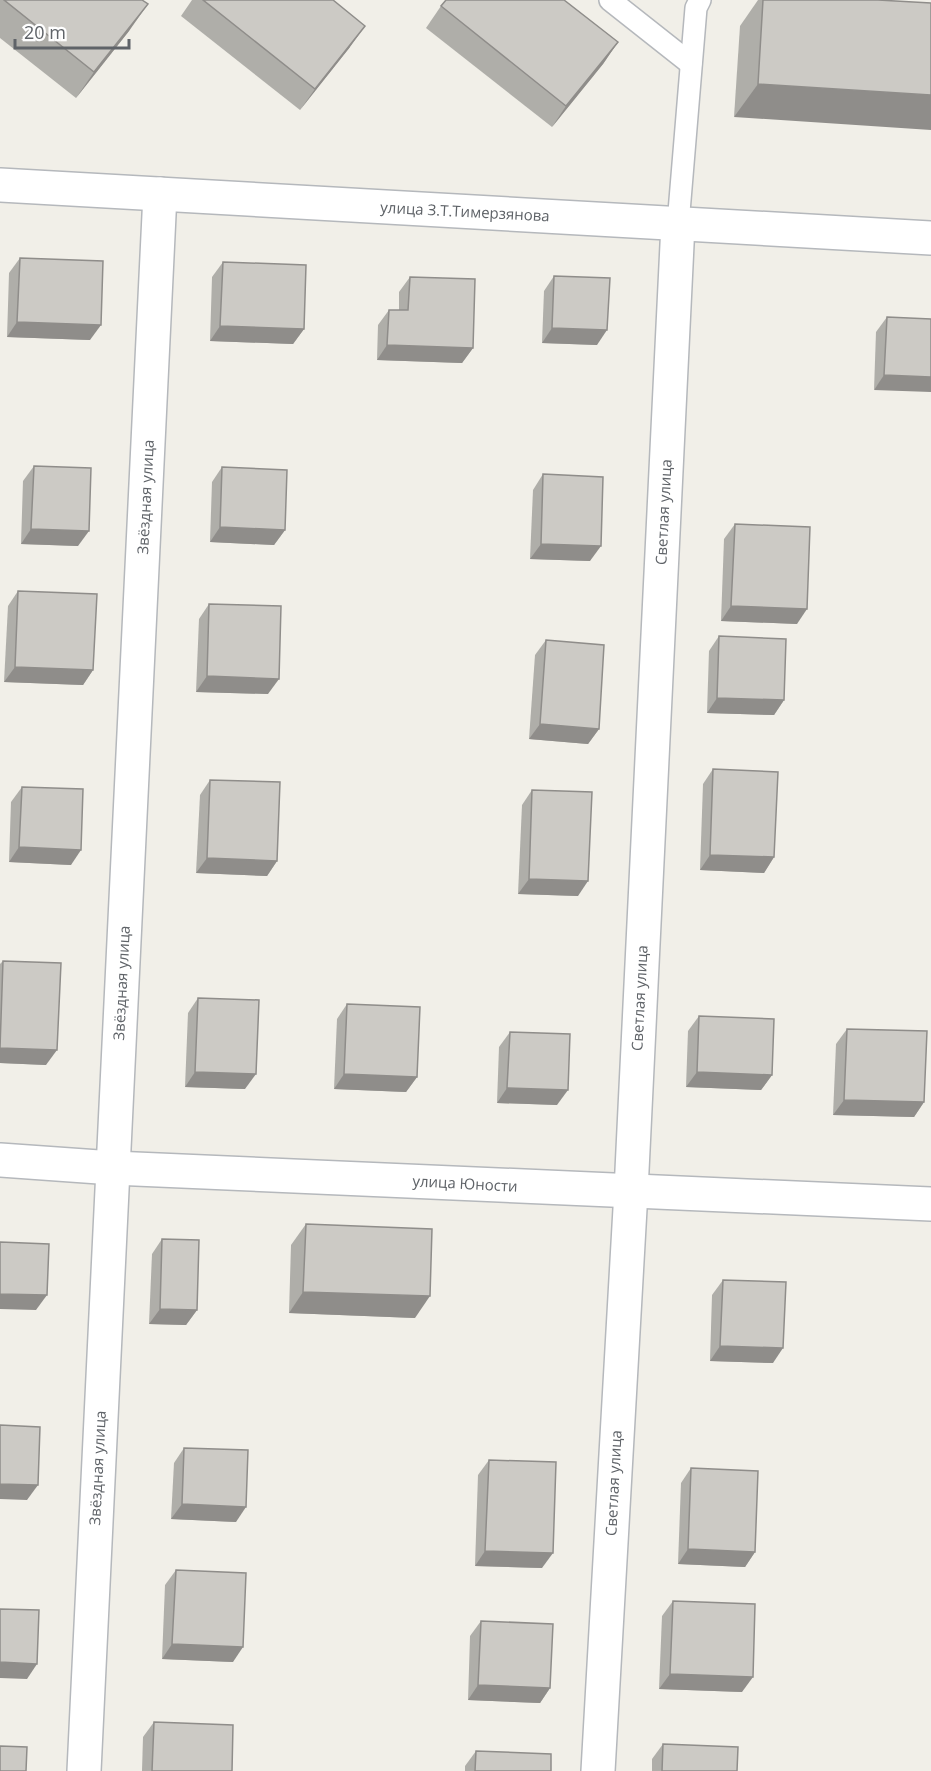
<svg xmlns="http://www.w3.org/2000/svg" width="931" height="1771" font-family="'Open Sans',sans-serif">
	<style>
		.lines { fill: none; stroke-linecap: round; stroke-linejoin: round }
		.lane-casing { stroke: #b5b8bc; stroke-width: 24 }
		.street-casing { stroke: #b5b8bc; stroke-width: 36 }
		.lane { stroke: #fff; stroke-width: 21 }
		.street { stroke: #fff; stroke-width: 33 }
		.wall { fill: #afaea9 }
		.shaded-wall { fill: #8f8d8a }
		.building { fill: #cccac5; stroke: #8f8d8a; stroke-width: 1.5 }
		.labels { text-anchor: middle; stroke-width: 6; stroke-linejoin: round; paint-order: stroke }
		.street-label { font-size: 15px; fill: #5f6368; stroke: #fff }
	</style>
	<rect width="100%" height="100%" fill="#f1efe8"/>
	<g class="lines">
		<defs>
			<g id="lane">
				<polyline points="610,0 691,64"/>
				<polyline points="678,224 696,8 700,0"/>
			</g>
			<g id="street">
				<polyline points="0,185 931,238"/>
				<polyline points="0,1160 113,1168 931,1204"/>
				<polyline points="84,1771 160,194"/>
				<polyline points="598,1771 631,1191 678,224"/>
			</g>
		</defs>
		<use href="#lane" class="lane-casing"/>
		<use href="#street" class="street-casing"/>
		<use href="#lane" class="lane"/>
		<use href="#street" class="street"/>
	</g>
	<g class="wall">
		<polygon points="0,0 142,0 129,31 76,98 0,38"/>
		<polygon points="192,0 333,0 350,47 300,110 181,16"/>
		<polygon points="758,0 878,0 734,117 740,26"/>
		<polygon points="441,6 618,42 603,64 552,127 426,28"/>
		<polygon points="20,258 90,340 7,337 9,273"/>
		<polygon points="223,262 304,329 293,344 210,341 212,277"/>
		<polygon points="554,276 597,345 542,343 544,291"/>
		<polygon points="410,277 473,348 462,363 377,360 378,325 389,310 399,310 399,292"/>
		<polygon points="887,317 931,319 874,390 876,332"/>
		<polygon points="34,466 78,546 21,544 23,481"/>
		<polygon points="222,467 285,530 274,545 210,542 212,482"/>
		<polygon points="543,474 590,561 530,559 533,490"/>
		<polygon points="735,524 797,624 721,621 724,539"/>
		<polygon points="18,591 93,670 83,685 4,682 8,606"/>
		<polygon points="209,604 268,694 196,692 199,619"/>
		<polygon points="719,636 784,700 774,715 707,713 709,651"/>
		<polygon points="546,640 599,729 588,744 529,739 535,655"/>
		<polygon points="713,769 774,857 764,873 700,870 703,784"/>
		<polygon points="210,780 277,861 267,876 196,873 200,795"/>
		<polygon points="22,787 71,865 9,862 11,802"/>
		<polygon points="532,790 578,896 518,894 522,805"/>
		<polygon points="3,961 46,1065 0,1063 0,964"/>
		<polygon points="198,998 245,1089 185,1087 188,1013"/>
		<polygon points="347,1004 417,1077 406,1092 334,1089 337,1019"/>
		<polygon points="699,1016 772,1075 761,1090 686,1087 688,1031"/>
		<polygon points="847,1029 924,1102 914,1117 833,1115 836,1044"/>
		<polygon points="510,1032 557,1105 497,1103 499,1047"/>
		<polygon points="306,1224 415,1318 289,1313 291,1245"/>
		<polygon points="162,1239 197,1310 186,1325 149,1324 152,1254"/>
		<polygon points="723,1280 773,1363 710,1361 712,1295"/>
		<polygon points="184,1448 236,1522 171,1519 174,1463"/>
		<polygon points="489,1460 542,1568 475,1566 478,1475"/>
		<polygon points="691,1468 755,1552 745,1567 678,1564 681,1483"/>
		<polygon points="176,1570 233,1662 162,1659 165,1585"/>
		<polygon points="673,1601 742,1692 659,1689 662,1616"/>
		<polygon points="481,1621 550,1688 540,1703 468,1700 470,1636"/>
		<polygon points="154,1722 232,1771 142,1771 143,1737"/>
		<polygon points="663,1744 737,1771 652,1771 652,1759"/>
		<polygon points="476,1751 551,1771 465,1771 465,1766"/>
	</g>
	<g class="shaded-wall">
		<polygon points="148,4 129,31 76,98 94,72"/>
		<polygon points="365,26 350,47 300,110 315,89"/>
		<polygon points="618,42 603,64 552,127 566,106"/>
		<polygon points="758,84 931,95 931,130 734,117"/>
		<polygon points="17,322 101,325 90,340 7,337"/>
		<polygon points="220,326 304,329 293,344 210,341"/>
		<polygon points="552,328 607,330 597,345 542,343"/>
		<polygon points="387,345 473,348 462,363 377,360"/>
		<polygon points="884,375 931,377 931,392 874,390"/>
		<polygon points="220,527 285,530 274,545 210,542"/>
		<polygon points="31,529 89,531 78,546 21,544"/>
		<polygon points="541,544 601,546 590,561 530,559"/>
		<polygon points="731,606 807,609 797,624 721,621"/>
		<polygon points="15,667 93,670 83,685 4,682"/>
		<polygon points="207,676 279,679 268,694 196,692"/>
		<polygon points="717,698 784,700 774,715 707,713"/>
		<polygon points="540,724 599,729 588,744 529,739"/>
		<polygon points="19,847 81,850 71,865 9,862"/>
		<polygon points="710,855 774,857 764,873 700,870"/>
		<polygon points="207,858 277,861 267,876 196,873"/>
		<polygon points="529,879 588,881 578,896 518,894"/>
		<polygon points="0,1048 57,1050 46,1065 0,1063"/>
		<polygon points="195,1072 256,1074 245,1089 185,1087"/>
		<polygon points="697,1072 772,1075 761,1090 686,1087"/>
		<polygon points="344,1074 417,1077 406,1092 334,1089"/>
		<polygon points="507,1088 568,1090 557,1105 497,1103"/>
		<polygon points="844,1100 924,1102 914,1117 833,1115"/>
		<polygon points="303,1292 430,1296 415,1318 289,1313"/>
		<polygon points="0,1294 47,1295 36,1310 0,1309"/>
		<polygon points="160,1309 197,1310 186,1325 149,1324"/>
		<polygon points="720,1346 783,1348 773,1363 710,1361"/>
		<polygon points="0,1484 38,1485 27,1500 0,1499"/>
		<polygon points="182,1504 246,1507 236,1522 171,1519"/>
		<polygon points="688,1549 755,1552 745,1567 678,1564"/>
		<polygon points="485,1551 553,1553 542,1568 475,1566"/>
		<polygon points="172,1644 243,1647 233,1662 162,1659"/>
		<polygon points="0,1662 37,1664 27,1679 0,1678"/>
		<polygon points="670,1674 753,1677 742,1692 659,1689"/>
		<polygon points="478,1685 550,1688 540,1703 468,1700"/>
	</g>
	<g class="building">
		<polygon points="4,0 142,0 148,4 94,72"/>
		<polygon points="203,0 333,0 365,26 315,89"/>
		<polygon points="446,0 564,0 618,42 566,106 441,6"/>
		<polygon points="763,0 878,0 931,3 931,95 758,84"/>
		<polygon points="20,258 103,261 101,325 17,322"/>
		<polygon points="223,262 306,265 304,329 220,326"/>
		<polygon points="554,276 610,278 607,330 552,328"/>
		<polygon points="410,277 475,279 473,348 387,345 389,310 408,310"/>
		<polygon points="887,317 931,319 931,377 884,375"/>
		<polygon points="34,466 91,468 89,531 31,529"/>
		<polygon points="222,467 287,470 285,530 220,527"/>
		<polygon points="543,474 603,477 601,546 541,544"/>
		<polygon points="735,524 810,527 807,609 731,606"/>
		<polygon points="18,591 97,594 93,670 15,667"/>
		<polygon points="209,604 281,606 279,679 207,676"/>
		<polygon points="719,636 786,639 784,700 717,698"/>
		<polygon points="546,640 604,645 599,729 540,724"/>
		<polygon points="713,769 778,772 774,857 710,855"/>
		<polygon points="210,780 280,782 277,861 207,858"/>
		<polygon points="22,787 83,789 81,850 19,847"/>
		<polygon points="532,790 592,792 588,881 529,879"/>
		<polygon points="3,961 61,963 57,1050 0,1048"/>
		<polygon points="198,998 259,1000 256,1074 195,1072"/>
		<polygon points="347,1004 420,1007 417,1077 344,1074"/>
		<polygon points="699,1016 774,1019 772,1075 697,1072"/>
		<polygon points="847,1029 927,1031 924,1102 844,1100"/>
		<polygon points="510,1032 570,1034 568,1090 507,1088"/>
		<polygon points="306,1224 432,1229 430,1296 303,1292"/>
		<polygon points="162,1239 199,1240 197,1310 160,1309"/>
		<polygon points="0,1242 49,1244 47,1295 0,1294"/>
		<polygon points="723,1280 786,1282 783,1348 720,1346"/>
		<polygon points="0,1425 40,1427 38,1485 0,1484"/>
		<polygon points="184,1448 248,1450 246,1507 182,1504"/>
		<polygon points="489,1460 556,1462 553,1553 485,1551"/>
		<polygon points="691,1468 758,1471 755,1552 688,1549"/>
		<polygon points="176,1570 246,1573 243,1647 172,1644"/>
		<polygon points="673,1601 755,1604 753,1677 670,1674"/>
		<polygon points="0,1609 39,1610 37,1664 0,1662"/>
		<polygon points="481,1621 553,1624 550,1688 478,1685"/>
		<polygon points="154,1722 233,1725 232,1771 152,1771"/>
		<polygon points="663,1744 738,1747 737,1771 662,1771"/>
		<polygon points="0,1746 27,1747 26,1771 0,1771"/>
		<polygon points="476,1751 551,1754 551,1771 475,1771"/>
	</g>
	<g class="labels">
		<g class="street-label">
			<text transform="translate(465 212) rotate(3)" y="5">улица З.Т.Тимерзянова</text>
			<text transform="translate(146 497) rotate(-87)" y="5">Звёздная улица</text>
			<text transform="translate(664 512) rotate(-87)" y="5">Светлая улица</text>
			<text transform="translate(122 983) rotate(-87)" y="5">Звёздная улица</text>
			<text transform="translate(640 998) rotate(-87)" y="5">Светлая улица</text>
			<text transform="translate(465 1184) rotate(3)" y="5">улица Юности</text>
			<text transform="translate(98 1468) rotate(-87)" y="5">Звёздная улица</text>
			<text transform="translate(614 1483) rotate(-87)" y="5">Светлая улица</text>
		</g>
	</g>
	<path d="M15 39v9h114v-9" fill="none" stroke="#5f6368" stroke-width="3"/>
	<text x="24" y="39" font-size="18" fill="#5f6368" stroke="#ffffff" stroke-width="4.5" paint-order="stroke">20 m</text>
</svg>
